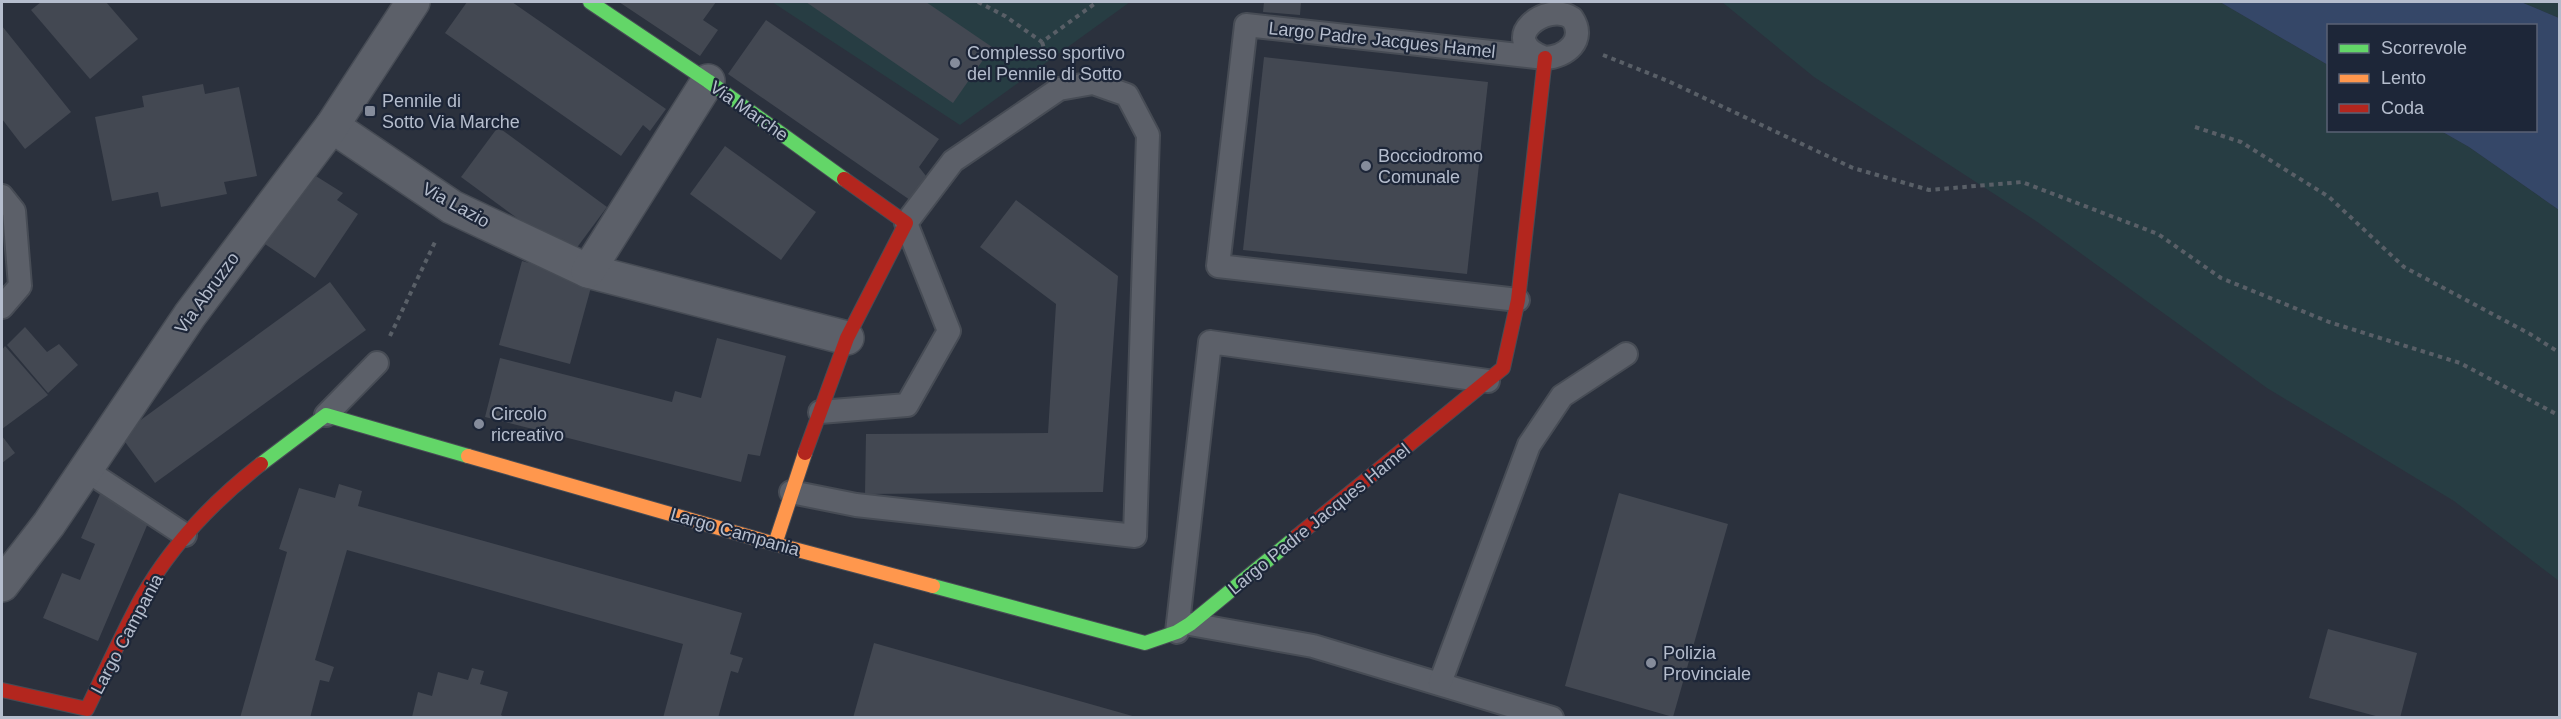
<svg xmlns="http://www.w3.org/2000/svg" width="2561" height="719" font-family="Arial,sans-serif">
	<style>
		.green { fill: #273d43 }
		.water { fill: #354768 }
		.building { fill: #434852 }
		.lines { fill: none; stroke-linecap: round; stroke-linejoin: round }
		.lane-casing { stroke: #474c55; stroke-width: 26 }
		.street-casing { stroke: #474c55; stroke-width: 36 }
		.fast-casing { stroke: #474c55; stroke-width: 16 }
		.slow-casing { stroke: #474c55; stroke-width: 16 }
		.jam-casing { stroke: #474c55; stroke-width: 16 }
		.path { stroke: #595f67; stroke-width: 4; stroke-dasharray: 4.5 4.5; stroke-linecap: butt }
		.lane { stroke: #5c6069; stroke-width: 22 }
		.street { stroke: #5c6069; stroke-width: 33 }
		.fast { stroke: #63d668; stroke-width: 14 }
		.slow { stroke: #ff974d; stroke-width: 14 }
		.jam { stroke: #b3261e; stroke-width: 14 }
		.poi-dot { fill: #858c9b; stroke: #1d2638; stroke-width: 2 }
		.labels { text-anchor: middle; stroke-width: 4.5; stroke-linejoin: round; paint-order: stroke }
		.street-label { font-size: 18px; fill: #b5bdcd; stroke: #1d2638 }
		.poi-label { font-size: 18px; fill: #b5bdcd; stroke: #1d2638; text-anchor: start }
	</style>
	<rect width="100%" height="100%" fill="#2b313d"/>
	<g class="green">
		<polygon points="772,2 1130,2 960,125"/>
		<polygon points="1722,2 2220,2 2328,65 2328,130 2441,131 2469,147 2559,210 2559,581 2454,501 2267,388 2036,221 1814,77"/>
		<polygon points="2521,2 2559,2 2559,18"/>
	</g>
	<polygon class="water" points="2220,2 2521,2 2559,18 2559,210 2469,147 2441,131 2536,130 2536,26 2328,26 2328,65"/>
	<g class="building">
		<polygon points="41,2 106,2 138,39 90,79 31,10"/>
		<polygon points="467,2 512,2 666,109 650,131 643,125 621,156 445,33"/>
		<polygon points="619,2 716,2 703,20 718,30 700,56"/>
		<polygon points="806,2 926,2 992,47 953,103"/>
		<polygon points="1264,2 1301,2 1300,15 1263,12"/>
		<polygon points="766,20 939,139 919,167 926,176 910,200 728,74"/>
		<polygon points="2,26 71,112 25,149 2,119"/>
		<polygon points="1264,57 1488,82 1467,274 1243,250"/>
		<polygon points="203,84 205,94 239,87 257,176 224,182 227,194 161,207 158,192 112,201 95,117 144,107 142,96"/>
		<polygon points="498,127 607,207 570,257 461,177"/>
		<polygon points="725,146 816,212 781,260 690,194"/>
		<polygon points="311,173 343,193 337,200 358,214 315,278 262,242"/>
		<polygon points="1016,200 1118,276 1103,492 865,494 866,434 1048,433 1056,304 980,247"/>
		<polygon points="522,261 593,280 570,364 499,345"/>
		<polygon points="330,282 366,330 155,483 120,435"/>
		<polygon points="25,327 47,352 59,344 78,365 48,393 7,345"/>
		<polygon points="717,338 786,356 760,456 748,454 741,482 485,417 500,358 672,402 675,391 701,398"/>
		<polygon points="5,346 48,395 2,429 2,350"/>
		<polygon points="2,436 15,453 2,463"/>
		<polygon points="339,484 362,491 358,506 742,613 730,654 743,658 738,673 731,671 718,718 663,718 683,644 347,550 315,660 334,667 329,682 320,680 310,718 240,718 287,552 279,549 299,488 335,498"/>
		<polygon points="1619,493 1728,524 1673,717 1565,686"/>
		<polygon points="100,494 151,516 98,641 43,618 62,573 80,580 95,544 81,538"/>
		<polygon points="2328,629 2417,653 2400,718 2383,718 2309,698"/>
		<polygon points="874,643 1136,717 1136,718 853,718"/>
		<polygon points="472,668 484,671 480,684 508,692 501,715 506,718 412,717 418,692 432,696 438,672 468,680"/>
	</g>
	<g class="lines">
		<defs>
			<g id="lane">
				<polyline points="2,196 14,211 20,286 2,307"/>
				<path d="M1518,300L1218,266L1246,25L1545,58C1566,57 1587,40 1572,18C1547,0 1495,40 1545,58"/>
				<polyline points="326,415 377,363"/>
				<polyline points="86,470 185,535"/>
				<polyline points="791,492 856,505 1135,536 1148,135 1127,95 1093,83 1059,89 953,161 906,223 949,331 907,405 820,412"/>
				<polyline points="1190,624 1313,646 1552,718"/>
				<polyline points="1177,632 1210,342 1488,381"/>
				<polyline points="1440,683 1529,445 1562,396 1626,354"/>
			</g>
			<g id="street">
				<polyline points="332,126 452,207 588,271 847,338"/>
				<polyline points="588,271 708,81"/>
				<polyline points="2,585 49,524 190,315 332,126 413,2"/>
			</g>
			<g id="fast">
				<polyline points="590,2 708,81 844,179"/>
				<polyline points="261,464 326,415 468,456"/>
				<polyline points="933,586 1145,643 1177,632 1190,624 1296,537"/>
			</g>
			<g id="slow">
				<polyline points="468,456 775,544 933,586"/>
				<polyline points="775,544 805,453"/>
			</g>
			<g id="jam">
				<polyline points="805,453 847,338 906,223 844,179"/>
				<polyline points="1296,537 1503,368 1518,300 1545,58"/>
				<path d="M2,690L87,709C105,672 122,634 142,597C171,546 215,500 261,464"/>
			</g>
		</defs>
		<use href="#lane" class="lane-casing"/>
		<use href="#street" class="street-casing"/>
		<use href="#fast" class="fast-casing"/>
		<use href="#slow" class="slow-casing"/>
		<use href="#jam" class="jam-casing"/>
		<g class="path">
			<polyline points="978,2 1005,16 1042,42 1097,2"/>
			<polyline points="1042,42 1048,60"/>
			<polyline points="1603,55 1668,81 1853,168 1929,190 2022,182 2158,234 2221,278 2329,322 2460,363 2560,416"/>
			<polyline points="2195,127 2241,142 2329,197 2404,267 2530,334 2560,353"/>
			<polyline points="390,336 436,240"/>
		</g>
		<use href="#lane" class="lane"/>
		<use href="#street" class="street"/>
		<use href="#fast" class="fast"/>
		<use href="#slow" class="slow"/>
		<use href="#jam" class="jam"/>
	</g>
	<g class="poi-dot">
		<circle cx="955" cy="63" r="6"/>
		<rect x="364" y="105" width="12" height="12" rx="3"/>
		<circle cx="1366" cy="166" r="6"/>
		<circle cx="479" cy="424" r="6"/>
		<circle cx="1651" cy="663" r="6"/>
	</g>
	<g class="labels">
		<g class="street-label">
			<text transform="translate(1382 40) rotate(6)" y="6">Largo Padre Jacques Hamel</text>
			<text transform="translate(749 111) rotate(35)" y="6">Via Marche</text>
			<text transform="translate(456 205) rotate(29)" y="6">Via Lazio</text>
			<text transform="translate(207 293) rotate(-54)" y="6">Via Abruzzo</text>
			<text transform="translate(1319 519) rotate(-39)" y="6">Largo Padre Jacques Hamel</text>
			<text transform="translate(735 532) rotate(16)" y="6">Largo Campania</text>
			<text transform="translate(127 634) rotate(-62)" y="6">Largo Campania</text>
		</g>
		<g class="poi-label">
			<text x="967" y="59">Complesso sportivo<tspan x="967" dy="21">del Pennile di Sotto</tspan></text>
			<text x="382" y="107">Pennile di<tspan x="382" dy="21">Sotto Via Marche</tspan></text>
			<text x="1378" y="162">Bocciodromo<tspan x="1378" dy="21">Comunale</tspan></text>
			<text x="491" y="420">Circolo<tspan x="491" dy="21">ricreativo</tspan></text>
			<text x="1663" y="659">Polizia<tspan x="1663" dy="21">Provinciale</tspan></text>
		</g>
	</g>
	<rect width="2561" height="719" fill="none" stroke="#b5bdcd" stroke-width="6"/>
	<rect x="2327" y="24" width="210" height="108" fill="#1d2638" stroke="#5a6274" stroke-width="1.5"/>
	<rect x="2339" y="44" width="30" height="9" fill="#63d668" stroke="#5a6274" stroke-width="1.5"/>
	<text x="2381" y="54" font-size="18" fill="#b5bdcd">Scorrevole</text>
	<rect x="2339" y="74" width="30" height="9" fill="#ff974d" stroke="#5a6274" stroke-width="1.5"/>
	<text x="2381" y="84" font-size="18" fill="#b5bdcd">Lento</text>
	<rect x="2339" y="104" width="30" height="9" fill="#b3261e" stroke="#5a6274" stroke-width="1.5"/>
	<text x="2381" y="114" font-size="18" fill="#b5bdcd">Coda</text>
</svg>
